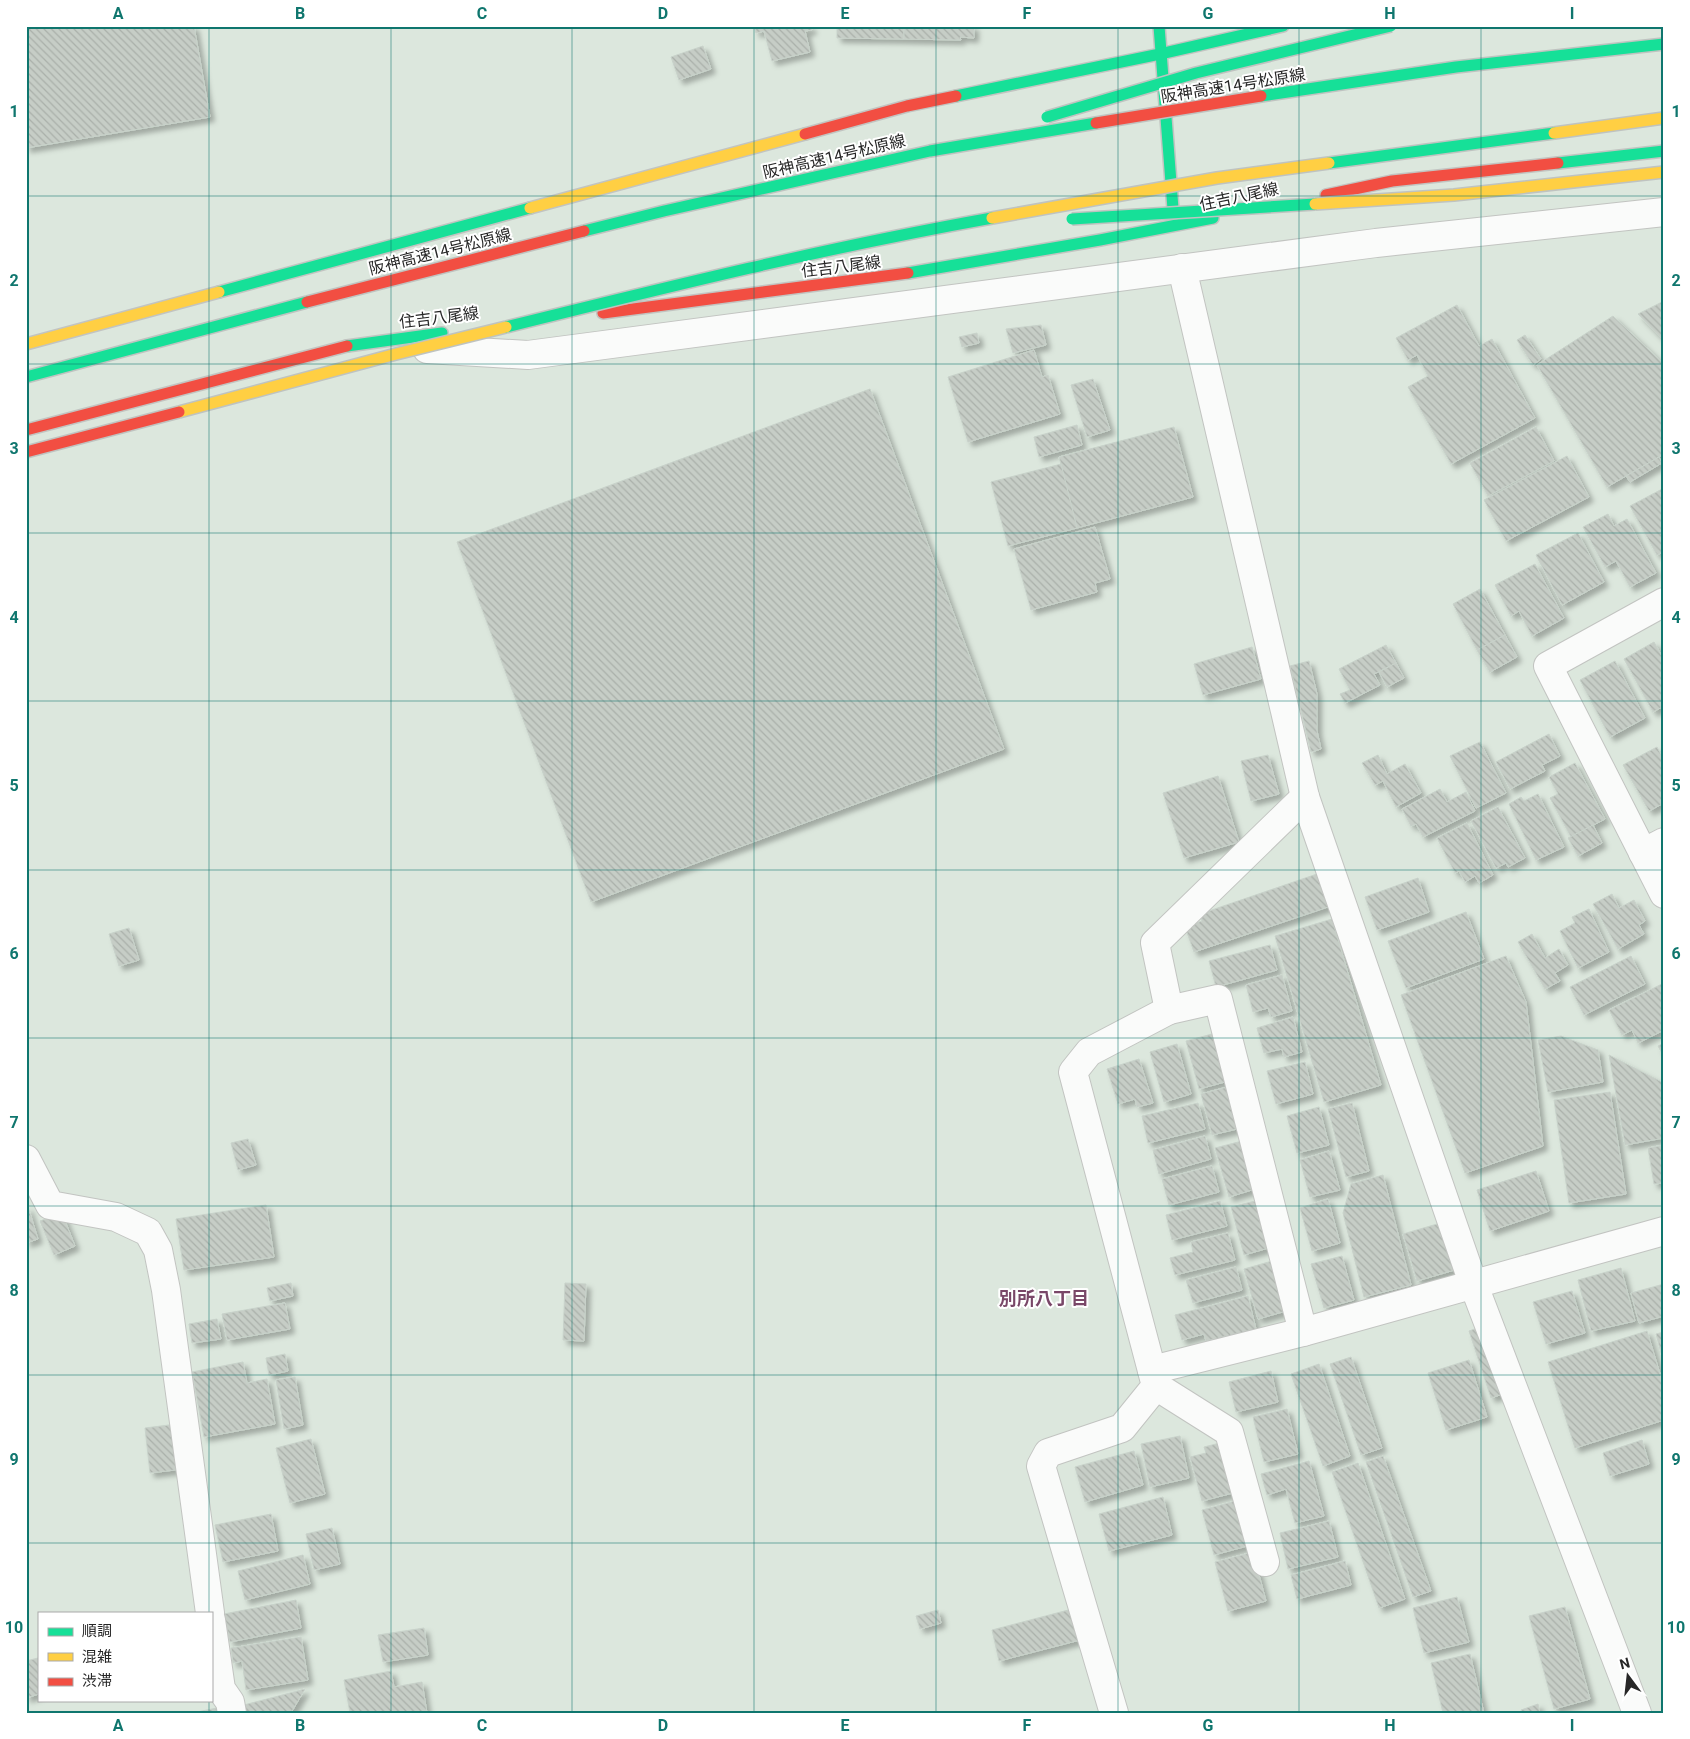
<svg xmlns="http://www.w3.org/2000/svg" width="1690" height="1739" font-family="Roboto,'Noto Sans JP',sans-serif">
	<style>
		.building { fill: url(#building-back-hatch); stroke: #c8d2ca; filter: url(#shadow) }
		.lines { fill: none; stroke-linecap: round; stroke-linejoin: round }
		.street-casing { stroke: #c2c4c1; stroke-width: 30 }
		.fast-casing { stroke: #c2c4c1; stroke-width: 14 }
		.slow-casing { stroke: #c2c4c1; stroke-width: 14 }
		.jam-casing { stroke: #c2c4c1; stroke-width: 14 }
		.street { stroke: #fafbfa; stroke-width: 28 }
		.fast { stroke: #16e098; stroke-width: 11 }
		.slow { stroke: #ffcf43; stroke-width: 11 }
		.jam { stroke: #f24e42; stroke-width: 11 }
		.fast-bridge-casing { stroke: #bfc3c0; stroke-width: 14; stroke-linecap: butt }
		.slow-bridge-casing { stroke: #bfc3c0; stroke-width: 14; stroke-linecap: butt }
		.jam-bridge-casing { stroke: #bfc3c0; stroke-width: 14; stroke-linecap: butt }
		.fast-bridge { stroke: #16e098; stroke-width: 11 }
		.slow-bridge { stroke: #ffcf43; stroke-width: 11 }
		.jam-bridge { stroke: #f24e42; stroke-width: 11 }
		.grid { fill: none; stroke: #0f766e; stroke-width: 1; stroke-opacity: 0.55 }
		.labels { text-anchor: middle; stroke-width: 4; stroke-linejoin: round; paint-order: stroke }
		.street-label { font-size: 16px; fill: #272727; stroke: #fff }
		.neighbourhood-label { font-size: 18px; font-weight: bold; fill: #794768; stroke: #fff }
		.neatline { fill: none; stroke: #0f766e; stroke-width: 2 }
		.grid-label { font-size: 16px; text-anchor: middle; font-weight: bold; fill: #0f766e }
	</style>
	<defs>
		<pattern id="building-back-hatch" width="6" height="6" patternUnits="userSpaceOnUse" patternTransform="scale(1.25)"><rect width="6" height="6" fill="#c6cdc6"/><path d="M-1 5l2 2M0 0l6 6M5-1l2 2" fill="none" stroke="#aab0aa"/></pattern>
		<filter id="shadow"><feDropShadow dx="4.5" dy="4.5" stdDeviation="2.5" flood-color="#0004"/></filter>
	</defs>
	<rect width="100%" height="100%" fill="#dce7dd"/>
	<g class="building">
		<polygon points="26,26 194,26 210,117 26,148"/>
		<polygon points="754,26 811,26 812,30 805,31 810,52 772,61 764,31 756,33"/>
		<polygon points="837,26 904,26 904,39 837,38"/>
		<polygon points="904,26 974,26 974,38 960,37 961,40 904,39"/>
		<polygon points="703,46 711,69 679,80 671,57"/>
		<polygon points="1664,301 1664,341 1638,314"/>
		<polygon points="1457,305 1479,346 1492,339 1535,418 1451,464 1408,387 1428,376 1417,355 1408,360 1396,338"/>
		<polygon points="1613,316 1664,364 1664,454 1607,487 1537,365"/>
		<polygon points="1041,325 1046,345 1013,353 1006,329"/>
		<polygon points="977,333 979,343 962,347 959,337"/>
		<polygon points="1525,335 1541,359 1533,365 1517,340"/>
		<polygon points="1034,350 1042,377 1048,375 1060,414 968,442 948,377"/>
		<polygon points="1093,379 1110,430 1087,437 1071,385"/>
		<polygon points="870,389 1004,749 591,902 457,542"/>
		<polygon points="1077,425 1082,445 1039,457 1034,437"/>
		<polygon points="1174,427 1193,497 1077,528 1059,457"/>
		<polygon points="1536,427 1554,461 1488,496 1470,463"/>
		<polygon points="1567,456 1589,497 1506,541 1484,500"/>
		<polygon points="1659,457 1662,463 1630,482 1626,476"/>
		<polygon points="1061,464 1077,528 1008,546 991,482"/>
		<polygon points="1664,488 1664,552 1657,555 1630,506"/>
		<polygon points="1608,514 1614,526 1627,519 1656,573 1630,587 1616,561 1605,567 1583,527"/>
		<polygon points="1095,527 1110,579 1095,583 1097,592 1031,610 1014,549"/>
		<polygon points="1578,533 1604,582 1562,605 1536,555"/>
		<polygon points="1535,564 1564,618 1532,636 1519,611 1511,616 1495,585"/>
		<polygon points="1480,589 1505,635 1477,650 1453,604"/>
		<polygon points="1505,635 1517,657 1490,672 1477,650"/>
		<polygon points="1654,642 1664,660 1664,706 1653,712 1624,659"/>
		<polygon points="1386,645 1396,663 1374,674 1380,685 1345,703 1340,694 1350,690 1339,669"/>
		<polygon points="1252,647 1261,679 1203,695 1194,664"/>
		<polygon points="1309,661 1317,694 1317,731 1321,749 1311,752 1290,666"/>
		<polygon points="1615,661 1645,718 1610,737 1580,680"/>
		<polygon points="1396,663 1404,678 1387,687 1379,672"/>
		<polygon points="1549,734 1560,756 1542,765 1545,771 1510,789 1496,762"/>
		<polygon points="1480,742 1506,793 1476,808 1450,756"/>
		<polygon points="1657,747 1664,760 1664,803 1649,811 1623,765"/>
		<polygon points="1268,755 1279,794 1251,801 1241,761"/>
		<polygon points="1378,755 1387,774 1405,764 1421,793 1396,807 1383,781 1375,785 1362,763"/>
		<polygon points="1575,763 1605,819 1571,837 1550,798 1558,794 1549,777"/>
		<polygon points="1218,776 1239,842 1184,858 1163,793"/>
		<polygon points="1440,789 1447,802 1466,792 1475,811 1423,837 1416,824 1411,826 1402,809"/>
		<polygon points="1538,794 1564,847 1536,860 1509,804 1521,797 1524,801"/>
		<polygon points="1498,807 1525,858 1508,867 1506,863 1496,868 1471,821"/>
		<polygon points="1467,823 1493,875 1479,883 1475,876 1465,882 1459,871 1455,873 1437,838"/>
		<polygon points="1593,825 1602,843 1578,856 1568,838"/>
		<polygon points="1317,874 1328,907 1194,952 1185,927 1202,921 1200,914"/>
		<polygon points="1418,878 1429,912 1377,930 1365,897"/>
		<polygon points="1612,894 1619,908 1634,900 1645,921 1639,925 1644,934 1618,949 1593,904"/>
		<polygon points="1589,909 1609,952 1578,968 1560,931 1575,923 1572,917"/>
		<polygon points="1466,912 1484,959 1406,988 1388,941"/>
		<polygon points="1332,919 1381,1085 1324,1102 1275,936"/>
		<polygon points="129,928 139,960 119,966 109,934"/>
		<polygon points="1532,934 1545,958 1559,949 1568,965 1555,973 1560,981 1545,989 1518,942"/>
		<polygon points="1270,945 1277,970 1216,987 1209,961"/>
		<polygon points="1506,956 1526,1002 1543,1146 1465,1173 1401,995"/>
		<polygon points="1631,956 1645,984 1584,1015 1570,987"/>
		<polygon points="1282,975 1292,1011 1271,1017 1268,1008 1253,1012 1246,985"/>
		<polygon points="1664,983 1664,1030 1638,1043 1632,1030 1622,1035 1609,1010"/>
		<polygon points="1293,1017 1302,1052 1284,1057 1282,1049 1264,1053 1257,1028"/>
		<polygon points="1212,1034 1225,1082 1199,1089 1186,1041"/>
		<polygon points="1561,1036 1598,1050 1603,1082 1548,1092 1538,1040"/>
		<polygon points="1664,1043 1664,1057 1658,1046"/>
		<polygon points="1177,1044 1191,1094 1164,1102 1150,1052"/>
		<polygon points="1609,1055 1664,1083 1664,1138 1625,1145"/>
		<polygon points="1139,1059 1153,1103 1137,1107 1135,1099 1118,1104 1107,1069"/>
		<polygon points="1305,1062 1313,1094 1276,1104 1267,1071"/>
		<polygon points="1227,1087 1237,1129 1212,1135 1201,1094"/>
		<polygon points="1610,1092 1626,1194 1569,1203 1554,1100"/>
		<polygon points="1198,1103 1205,1129 1148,1143 1142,1116"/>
		<polygon points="1352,1103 1369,1171 1346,1177 1328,1109"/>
		<polygon points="1319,1107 1329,1145 1297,1153 1287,1116"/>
		<polygon points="1205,1136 1211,1159 1159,1174 1153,1150"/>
		<polygon points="248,1139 256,1165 238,1170 231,1143"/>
		<polygon points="1242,1141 1255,1189 1229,1197 1215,1148"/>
		<polygon points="1664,1145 1664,1183 1654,1184 1648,1148"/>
		<polygon points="1329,1151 1340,1190 1310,1197 1300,1160"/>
		<polygon points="1212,1166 1219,1192 1169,1205 1162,1179"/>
		<polygon points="1536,1171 1549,1211 1490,1231 1477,1190"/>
		<polygon points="1383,1175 1411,1285 1364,1297 1343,1213 1351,1184"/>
		<polygon points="1328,1199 1340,1243 1312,1251 1300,1208"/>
		<polygon points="1259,1200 1272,1247 1244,1255 1231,1207"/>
		<polygon points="1220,1201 1227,1226 1172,1240 1166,1215"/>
		<polygon points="266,1205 274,1257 184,1270 176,1219"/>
		<polygon points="28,1207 38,1239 26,1243 26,1208"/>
		<polygon points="62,1213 75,1246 54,1255 40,1221"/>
		<polygon points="1444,1222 1458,1269 1417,1281 1403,1234"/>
		<polygon points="1228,1233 1235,1260 1175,1275 1170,1258 1193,1252 1191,1242"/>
		<polygon points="1342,1256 1354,1300 1324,1308 1311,1264"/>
		<polygon points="1272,1261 1286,1311 1258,1319 1244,1269"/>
		<polygon points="1236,1267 1242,1290 1193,1303 1186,1280"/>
		<polygon points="1621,1268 1635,1321 1591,1331 1578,1280"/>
		<polygon points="291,1283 293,1296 270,1301 267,1288"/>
		<polygon points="565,1283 586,1284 584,1341 563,1340"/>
		<polygon points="1664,1284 1664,1316 1639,1323 1631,1293"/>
		<polygon points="1572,1291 1585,1333 1546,1344 1533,1302"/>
		<polygon points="1248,1296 1256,1329 1206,1341 1204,1334 1182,1340 1175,1315"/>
		<polygon points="285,1303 290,1329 227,1340 222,1314"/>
		<polygon points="217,1319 221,1339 192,1343 189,1324"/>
		<polygon points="1483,1326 1506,1393 1491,1398 1469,1331"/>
		<polygon points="1647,1331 1664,1387 1664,1420 1575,1448 1548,1362"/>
		<polygon points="1664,1332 1664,1364 1656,1334"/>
		<polygon points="285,1354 288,1371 269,1375 266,1358"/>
		<polygon points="1351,1357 1382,1448 1361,1455 1330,1364"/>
		<polygon points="1469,1360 1487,1417 1446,1430 1428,1373"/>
		<polygon points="243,1362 247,1383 267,1379 275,1424 204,1437 192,1372"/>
		<polygon points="1319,1364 1350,1456 1323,1466 1291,1374"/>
		<polygon points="1271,1371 1278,1402 1236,1412 1229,1382"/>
		<polygon points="295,1377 303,1425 284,1429 276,1380"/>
		<polygon points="1287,1409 1298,1454 1264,1462 1253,1417"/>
		<polygon points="177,1424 183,1469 150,1473 145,1428"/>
		<polygon points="1180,1436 1189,1478 1150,1487 1141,1444"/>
		<polygon points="311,1439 325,1494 290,1503 276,1448"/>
		<polygon points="1642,1440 1649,1464 1610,1476 1603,1453"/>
		<polygon points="1224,1442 1237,1492 1202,1501 1190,1457 1206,1453 1204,1447"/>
		<polygon points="1134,1451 1143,1485 1085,1502 1075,1467"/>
		<polygon points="1383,1456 1431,1591 1413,1597 1366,1462"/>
		<polygon points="1309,1461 1324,1516 1295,1523 1286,1489 1267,1495 1261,1474"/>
		<polygon points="1358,1463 1405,1599 1379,1608 1332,1472"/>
		<polygon points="1163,1497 1172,1535 1109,1551 1099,1514"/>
		<polygon points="1239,1500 1251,1545 1214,1555 1202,1510"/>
		<polygon points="271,1514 278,1551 223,1562 215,1525"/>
		<polygon points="1329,1521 1338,1557 1288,1569 1280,1533"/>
		<polygon points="332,1528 340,1564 314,1570 306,1534"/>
		<polygon points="1253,1552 1266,1601 1228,1611 1215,1562"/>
		<polygon points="303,1555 310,1584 245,1600 238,1571"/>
		<polygon points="1345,1561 1351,1585 1297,1599 1291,1575"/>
		<polygon points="1457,1597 1469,1642 1424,1653 1413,1608"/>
		<polygon points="296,1600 301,1628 230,1642 224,1614"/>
		<polygon points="1565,1607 1590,1699 1554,1709 1529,1616"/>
		<polygon points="1076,1608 1084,1639 999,1661 992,1630"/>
		<polygon points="938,1610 941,1623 920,1629 916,1616"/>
		<polygon points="424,1628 428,1655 383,1662 378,1635"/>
		<polygon points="301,1637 308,1680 246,1690 242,1661 233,1663 231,1648"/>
		<polygon points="1470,1654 1484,1713 1443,1713 1431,1663"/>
		<polygon points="38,1658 39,1694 26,1698 26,1661"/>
		<polygon points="391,1671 394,1687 422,1682 427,1713 350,1713 344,1680"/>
		<polygon points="305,1689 291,1713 246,1713 244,1705"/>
		<polygon points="1538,1704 1540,1713 1522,1713 1521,1710"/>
		<polygon points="217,1708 218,1713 192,1713"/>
	</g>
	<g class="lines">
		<defs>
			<g id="street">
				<polyline points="1182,268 1305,797 1473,1283 1637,1713"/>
				<polyline points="427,349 528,355 1376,243 1664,212"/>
				<polyline points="1664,602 1548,666 1664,894"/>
				<polyline points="1643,853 1664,842"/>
				<polyline points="1169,1010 1218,999 1303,1332"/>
				<polyline points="26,1159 50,1205 116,1217 148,1232 158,1250 166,1290 210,1613"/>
				<polyline points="1152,1370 1303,1332 1664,1231"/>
				<polyline points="1156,1386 1229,1432 1265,1562"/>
				<polyline points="211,1620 221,1689 230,1702 232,1713"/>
				<polyline points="1114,1713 1041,1466 1048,1453 1122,1428 1156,1386 1073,1072 1089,1052 1169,1010 1155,943 1305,797"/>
			</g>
			<g id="fast">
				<polyline points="1159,26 1173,209"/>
				<polyline points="956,96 1160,54 1283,26"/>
				<polyline points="1558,163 1664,151"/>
				<polyline points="908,273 1100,240 1213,218"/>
				<polyline points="219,292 530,208"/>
				<polyline points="347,346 442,333"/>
			</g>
			<g id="slow">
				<polyline points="530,208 805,134"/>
				<polyline points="26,344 219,292"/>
			</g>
			<g id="jam">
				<polyline points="805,134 907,106 956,96"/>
				<polyline points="1326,195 1392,181 1558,163"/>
				<polyline points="603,313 908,273"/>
				<polyline points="26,430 347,346"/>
			</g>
		</defs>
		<use href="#street" class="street-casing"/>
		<use href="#fast" class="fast-casing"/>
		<use href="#slow" class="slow-casing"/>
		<use href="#jam" class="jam-casing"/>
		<use href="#street" class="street"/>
		<use href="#fast" class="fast"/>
		<use href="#slow" class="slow"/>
		<use href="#jam" class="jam"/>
		<defs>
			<g id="fast-bridge">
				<polyline points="1261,96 1456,67 1664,44"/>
				<polyline points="1047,117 1196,73 1391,26"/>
				<polyline points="1329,163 1554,133"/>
				<polyline points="1072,219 1315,204"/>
				<polyline points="584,231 664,211 930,151 1096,123"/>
				<path d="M506,327C667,287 829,247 992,218"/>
				<polyline points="26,377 307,302"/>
			</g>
			<g id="slow-bridge">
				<polyline points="1554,133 1664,118"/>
				<polyline points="1315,204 1454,195 1664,172"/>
				<polyline points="992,218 1217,178 1329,163"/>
				<polyline points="179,412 396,354 506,327"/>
			</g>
			<g id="jam-bridge">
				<polyline points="1096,123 1261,96"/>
				<polyline points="307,302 584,231"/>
				<polyline points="26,452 179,412"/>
			</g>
		</defs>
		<use href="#fast-bridge" class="fast-bridge-casing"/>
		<use href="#slow-bridge" class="slow-bridge-casing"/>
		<use href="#jam-bridge" class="jam-bridge-casing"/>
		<use href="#fast-bridge" class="fast-bridge"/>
		<use href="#slow-bridge" class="slow-bridge"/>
		<use href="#jam-bridge" class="jam-bridge"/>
	</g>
	<path class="grid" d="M209,26V1613M391,26V1713M572,26V1713M754,26V1713M936,26V1713M1118,26V1713M1299,26V1713M1481,26V1713M26,196H1664M26,364H1664M26,533H1664M26,701H1664M26,870H1664M26,1038H1664M26,1206H1664M26,1375H1664M26,1543H1664M209,1700V1713"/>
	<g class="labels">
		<g class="street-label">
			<text transform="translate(1233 85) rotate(-9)" y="6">阪神高速14号松原線</text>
			<text transform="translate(834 156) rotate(-13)" y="6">阪神高速14号松原線</text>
			<text transform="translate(1239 196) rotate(-12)" y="6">住吉八尾線</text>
			<text transform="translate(440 251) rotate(-14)" y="6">阪神高速14号松原線</text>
			<text transform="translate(841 266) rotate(-7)" y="6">住吉八尾線</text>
			<text transform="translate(439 317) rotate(-7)" y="6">住吉八尾線</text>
		</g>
		<g class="neighbourhood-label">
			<text x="1044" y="1305">別所八丁目</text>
		</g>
	</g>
	<rect width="1690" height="1739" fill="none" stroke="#ffffff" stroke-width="55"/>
	<rect x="38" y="1612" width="175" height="90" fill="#ffffff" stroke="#a9a9a9"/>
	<rect x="48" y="1628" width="25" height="8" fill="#16e098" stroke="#a9a9a9"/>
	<text x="82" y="1636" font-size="15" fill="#272727">順調</text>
	<rect x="48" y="1653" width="25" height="8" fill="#ffcf43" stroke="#a9a9a9"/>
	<text x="82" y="1662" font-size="15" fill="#272727">混雑</text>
	<rect x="48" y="1678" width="25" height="8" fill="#f24e42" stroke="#a9a9a9"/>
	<text x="82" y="1686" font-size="15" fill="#272727">渋滞</text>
	<g transform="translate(1628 1676) rotate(345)" stroke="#ffffff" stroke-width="4" paint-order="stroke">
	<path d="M0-4L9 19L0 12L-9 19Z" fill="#272727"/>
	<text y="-8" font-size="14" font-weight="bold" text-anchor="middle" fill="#272727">N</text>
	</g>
	<rect x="28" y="28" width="1634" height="1684" class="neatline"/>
	<g class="grid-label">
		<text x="118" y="19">A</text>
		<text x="300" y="19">B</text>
		<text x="482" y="19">C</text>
		<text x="663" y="19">D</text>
		<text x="845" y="19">E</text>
		<text x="1027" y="19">F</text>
		<text x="1208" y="19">G</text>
		<text x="1390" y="19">H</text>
		<text x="1572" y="19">I</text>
		<text x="14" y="117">1</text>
		<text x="1676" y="117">1</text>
		<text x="14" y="286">2</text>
		<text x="1676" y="286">2</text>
		<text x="14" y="454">3</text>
		<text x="1676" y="454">3</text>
		<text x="14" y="623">4</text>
		<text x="1676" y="623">4</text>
		<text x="14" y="791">5</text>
		<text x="1676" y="791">5</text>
		<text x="14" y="959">6</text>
		<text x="1676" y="959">6</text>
		<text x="14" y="1128">7</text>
		<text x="1676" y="1128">7</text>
		<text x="14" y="1296">8</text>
		<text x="1676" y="1296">8</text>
		<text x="14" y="1465">9</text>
		<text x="1676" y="1465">9</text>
		<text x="14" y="1633">10</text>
		<text x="1676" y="1633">10</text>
		<text x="118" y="1731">A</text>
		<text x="300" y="1731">B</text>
		<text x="482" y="1731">C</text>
		<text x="663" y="1731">D</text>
		<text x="845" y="1731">E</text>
		<text x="1027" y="1731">F</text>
		<text x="1208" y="1731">G</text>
		<text x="1390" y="1731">H</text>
		<text x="1572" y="1731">I</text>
	</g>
</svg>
